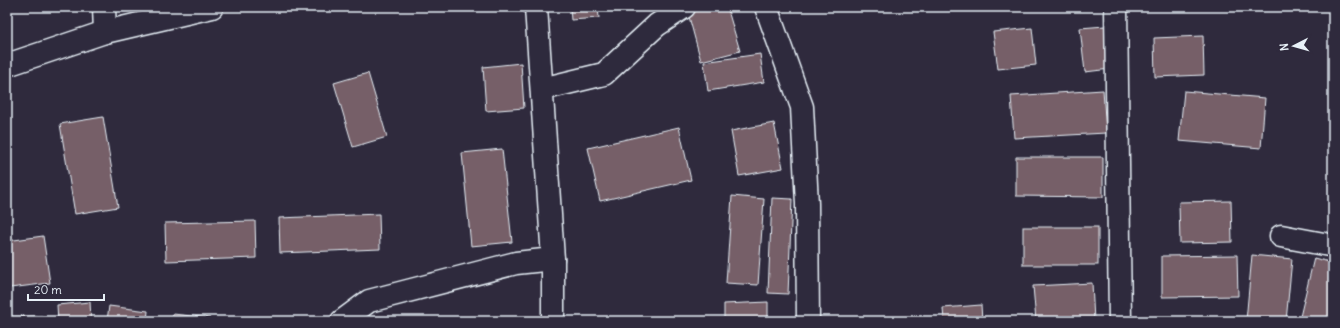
<svg xmlns="http://www.w3.org/2000/svg" width="1340" height="328" font-family="Delius,sans-serif">
	<style>
		.building { fill: #765e67; stroke: #e8f1f8 }
		.lines { fill: none; stroke-linecap: round; stroke-linejoin: round }
		.street-casing { stroke: #e8f1f8; stroke-width: 25 }
		.secondary-casing { stroke: #e8f1f8; stroke-width: 25 }
		.street { stroke: #2f2a3d; stroke-width: 22 }
		.secondary { stroke: #2f2a3d; stroke-width: 22 }
	</style>
	<rect width="100%" height="100%" fill="#2f2a3d"/>
	<filter id="ink" filterUnits="userSpaceOnUse"><feTurbulence type="fractalNoise" baseFrequency=".025" numOctaves="2"/><feDisplacementMap in="SourceGraphic" scale="8" xChannelSelector="R" yChannelSelector="G"/><feConvolveMatrix kernelMatrix="1 2 1 2 8 2 1 2 1" color-interpolation-filters="sRGB"/></filter>
	<g filter="url(#ink)">
		<g class="building">
			<polygon points="570,7 598,7 599,18 571,20"/>
			<polygon points="710,7 727,7 740,51 701,61 688,13"/>
			<polygon points="1105,26 1110,69 1085,72 1080,28"/>
			<polygon points="1032,28 1036,65 998,69 993,32"/>
			<polygon points="1203,36 1204,75 1155,77 1154,38"/>
			<polygon points="760,54 764,82 708,91 704,62"/>
			<polygon points="521,63 524,108 486,111 483,67"/>
			<polygon points="368,73 387,137 353,147 334,83"/>
			<polygon points="1103,90 1106,133 1014,138 1011,96"/>
			<polygon points="1184,91 1265,98 1261,148 1179,141"/>
			<polygon points="103,117 118,207 75,214 60,124"/>
			<polygon points="774,123 783,168 739,176 731,131"/>
			<polygon points="679,127 691,180 600,201 588,148"/>
			<polygon points="502,149 512,242 471,246 462,153"/>
			<polygon points="1016,157 1103,157 1103,197 1016,196"/>
			<polygon points="732,196 764,199 758,285 726,283"/>
			<polygon points="772,198 792,199 788,294 768,293"/>
			<polygon points="1231,201 1232,242 1180,243 1179,202"/>
			<polygon points="379,214 380,249 280,253 279,218"/>
			<polygon points="255,221 256,258 166,261 165,223"/>
			<rect x="1023" y="227" width="75" height="38"/>
			<polygon points="43,236 50,283 10,288 7,267 7,241"/>
			<polygon points="1237,255 1238,296 1162,297 1162,256"/>
			<polygon points="1252,255 1292,259 1286,321 1246,321"/>
			<polygon points="1314,258 1333,263 1333,321 1299,321"/>
			<polygon points="1092,283 1094,321 1036,321 1033,286"/>
			<polygon points="90,302 91,321 58,321 57,305"/>
			<polygon points="768,302 768,321 724,321 724,304"/>
			<polygon points="981,305 982,321 944,321 943,308"/>
			<polygon points="109,306 148,311 147,321 107,321"/>
			<polygon points="173,314 210,318 209,321 172,321"/>
			<polygon points="42,316 42,321 7,321 7,317"/>
			<rect x="1179" y="318" width="54" height="3"/>
		</g>
		<g class="lines">
			<defs>
				<g id="street">
					<polyline points="104,7 105,32"/>
					<polyline points="536,7 553,259 553,321"/>
					<polyline points="766,7 802,107 807,204 808,321"/>
					<polyline points="1116,7 1120,321"/>
					<polyline points="542,89 604,74 657,25 684,7"/>
					<polyline points="1281,236 1329,245 1333,245"/>
					<polyline points="342,321 369,301 516,263 553,259"/>
				</g>
				<polyline id="secondary" points="7,65 105,32 212,7"/>
			</defs>
			<use href="#street" class="street-casing"/>
			<use href="#secondary" class="secondary-casing"/>
			<use href="#street" class="street"/>
			<use href="#secondary" class="secondary"/>
		</g>
	</g>
	<rect width="1340" height="328" fill="none" stroke="#2f2a3d" stroke-width="24"/>
	<rect x="12" y="12" width="1316" height="304" fill="none" stroke="#e8f1f8" stroke-width="1.5" filter="url(#ink)"/>
	<g transform="translate(1294 46) rotate(264)" stroke="#2f2a3d" stroke-width="3" paint-order="stroke">
	<path d="M0-3L7 15L0 10L-7 15Z" fill="#e8f1f8"/>
	<text y="-6" font-size="11" font-weight="bold" text-anchor="middle" fill="#e8f1f8">N</text>
	</g>
	<path d="M28 294v6h76v-6" fill="none" stroke="#e8f1f8" stroke-width="2"/>
	<text x="34" y="294" font-size="12" fill="#e8f1f8" stroke="#2f2a3d" stroke-width="3" paint-order="stroke">20 m</text>
</svg>
